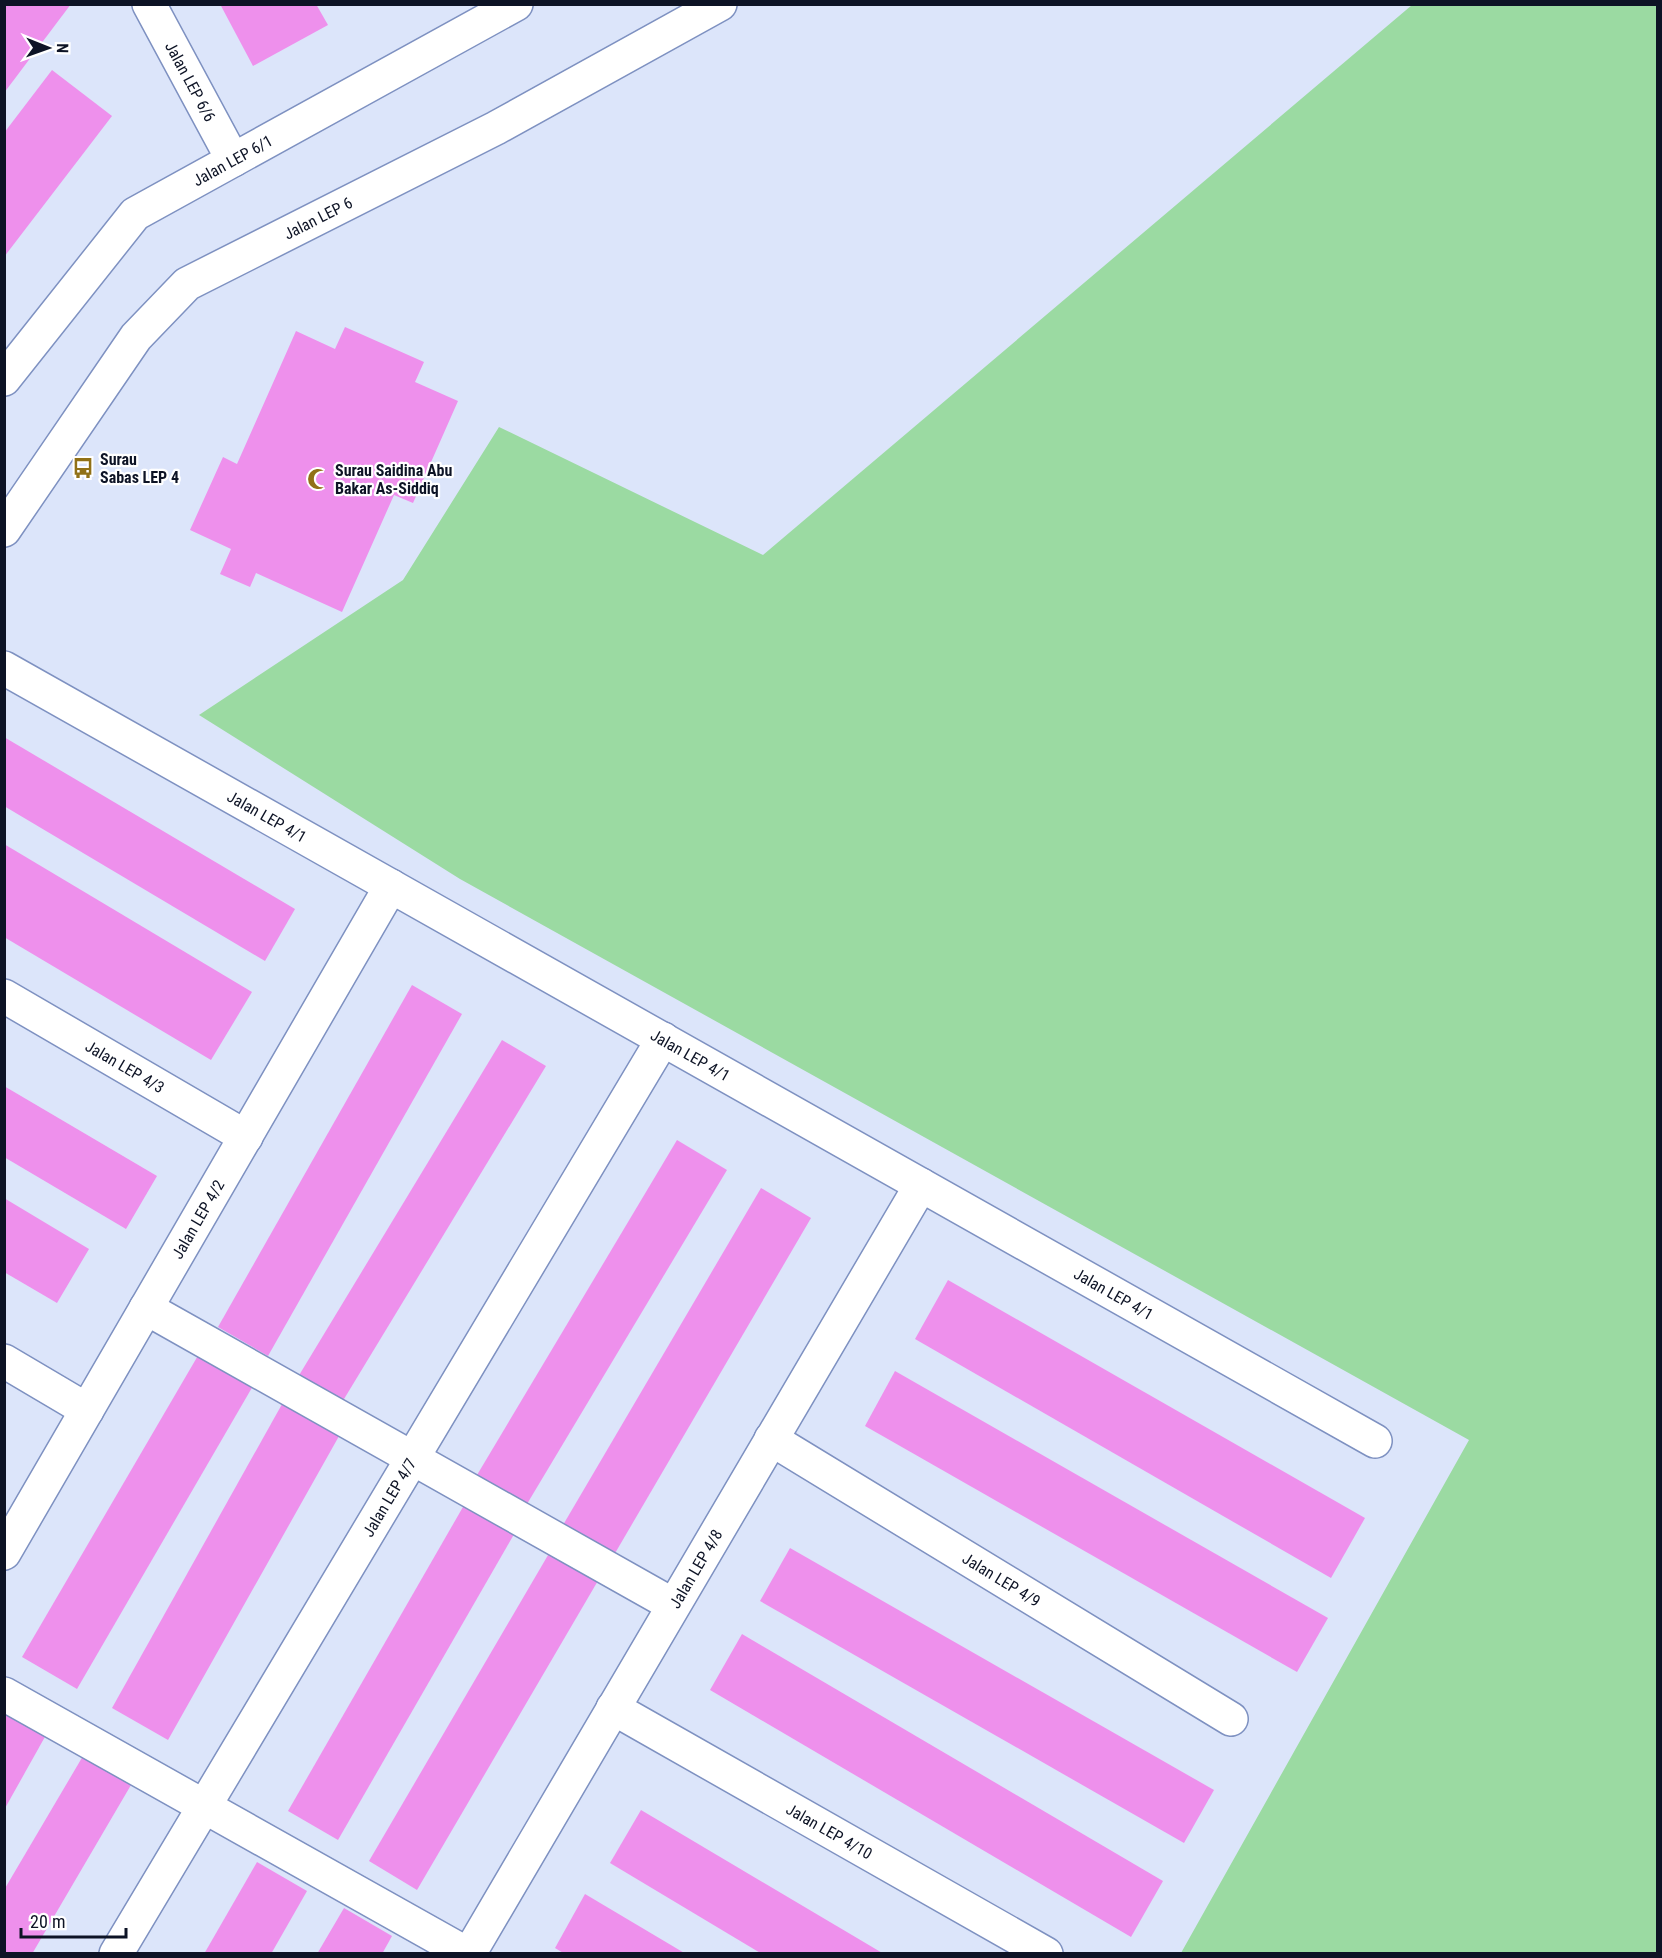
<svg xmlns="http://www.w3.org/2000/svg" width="1662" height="1958" font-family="'Roboto Condensed',sans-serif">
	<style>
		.green { fill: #9bdaa2 }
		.building { fill: #ee90ec }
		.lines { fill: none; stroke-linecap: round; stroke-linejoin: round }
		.minor-casing { stroke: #7e91c1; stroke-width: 36 }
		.minor { stroke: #fff; stroke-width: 33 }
		.labels { text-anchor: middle; stroke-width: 4.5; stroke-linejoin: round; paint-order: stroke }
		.street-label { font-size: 16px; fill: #0d1325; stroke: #fff }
		.poi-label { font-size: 16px; font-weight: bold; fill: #0d1325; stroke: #fff; text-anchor: start }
	</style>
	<rect width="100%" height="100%" fill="#dce5fa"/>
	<polygon class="green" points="1412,5 1657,5 1657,1953 1181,1953 1469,1440 460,879 199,715 403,580 499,427 763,555"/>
	<g class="building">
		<polygon points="4,4 71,4 4,93"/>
		<polygon points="220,4 316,4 328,25 253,66"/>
		<polygon points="52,70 112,116 4,257 4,133"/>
		<polygon points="345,327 424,362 415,382 458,401 413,503 394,495 342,612 256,573 250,587 220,574 231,549 190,530 223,457 237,464 296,331 335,349"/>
		<polygon points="4,737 295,909 265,961 4,806"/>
		<polygon points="4,844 252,992 211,1060 4,937"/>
		<polygon points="412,985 462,1014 268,1356 218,1327"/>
		<polygon points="502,1040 546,1066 341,1404 298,1377"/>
		<polygon points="4,1086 157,1176 126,1229 4,1157"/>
		<polygon points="677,1140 727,1170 527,1504 477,1475"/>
		<polygon points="761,1188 811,1218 614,1555 563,1525"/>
		<polygon points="4,1198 89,1249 57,1303 4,1272"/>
		<polygon points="948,1280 1365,1518 1331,1578 915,1339"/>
		<polygon points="203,1347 257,1379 77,1689 22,1657"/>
		<polygon points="895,1371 1328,1618 1297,1672 865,1426"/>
		<polygon points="286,1397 343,1429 168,1740 112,1708"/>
		<polygon points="467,1500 517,1529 338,1840 288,1811"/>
		<polygon points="790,1548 1214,1790 1184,1843 760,1601"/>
		<polygon points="551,1550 599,1579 417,1890 369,1861"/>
		<polygon points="742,1634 1163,1881 1131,1937 710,1690"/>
		<polygon points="4,1711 46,1735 4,1810"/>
		<polygon points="83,1756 131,1785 32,1954 4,1954 4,1890"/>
		<polygon points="641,1810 884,1954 762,1954 610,1863"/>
		<polygon points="257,1862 307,1891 271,1954 204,1954"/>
		<polygon points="585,1894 686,1954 565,1954 555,1948"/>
		<polygon points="344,1908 392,1936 382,1954 317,1954"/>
	</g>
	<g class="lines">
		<defs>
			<g id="minor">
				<path id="s1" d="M149,4L233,160"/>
				<path id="s2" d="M4,379L135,214L516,4"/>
				<path id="s3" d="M4,530L136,337L187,284L496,128L720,4"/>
				<path id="s4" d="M4,668L1375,1441"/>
				<path id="s5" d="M4,996L246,1137"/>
				<polyline points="146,1308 673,1605"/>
				<polyline points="4,1361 87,1410"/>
				<path id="s6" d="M771,1439L1231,1719"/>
				<path id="s7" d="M4,1553L391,886"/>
				<polyline points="4,1694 467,1954"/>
				<path id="s8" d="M613,1708L1046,1954"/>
				<path id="s9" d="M116,1954L663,1039"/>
				<path id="s10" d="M469,1954L921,1185"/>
			</g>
		</defs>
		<use href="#minor" class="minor-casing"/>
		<use href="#minor" class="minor"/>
	</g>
	<defs>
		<symbol id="bus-bare" viewBox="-9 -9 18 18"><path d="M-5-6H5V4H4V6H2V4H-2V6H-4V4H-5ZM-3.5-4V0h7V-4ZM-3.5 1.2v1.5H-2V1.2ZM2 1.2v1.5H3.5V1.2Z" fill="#917117" stroke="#fff" stroke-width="2.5" paint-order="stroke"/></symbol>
		<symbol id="mosque-bare" viewBox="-9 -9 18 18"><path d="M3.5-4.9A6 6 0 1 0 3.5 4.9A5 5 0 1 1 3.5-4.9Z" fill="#917117" stroke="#fff" stroke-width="2.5" paint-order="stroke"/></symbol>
	</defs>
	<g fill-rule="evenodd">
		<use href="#bus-bare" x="68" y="453" width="30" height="30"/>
		<use href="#mosque-bare" x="303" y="464" width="30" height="30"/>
	</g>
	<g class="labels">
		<g class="street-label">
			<text dy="6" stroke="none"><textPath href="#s1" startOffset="88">Jalan LEP 6/6</textPath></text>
			<text dy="6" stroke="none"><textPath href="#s2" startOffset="322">Jalan LEP 6/1</textPath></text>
			<text dy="6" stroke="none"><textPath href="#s3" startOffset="454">Jalan LEP 6</textPath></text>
			<text dy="6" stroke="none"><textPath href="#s4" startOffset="302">Jalan LEP 4/1</textPath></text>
			<text dy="6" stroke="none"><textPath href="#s4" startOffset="788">Jalan LEP 4/1</textPath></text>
			<text dy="6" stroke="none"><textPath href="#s5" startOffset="140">Jalan LEP 4/3</textPath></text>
			<text dy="6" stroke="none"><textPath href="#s7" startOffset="386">Jalan LEP 4/2</textPath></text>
			<text dy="6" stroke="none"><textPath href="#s4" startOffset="1274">Jalan LEP 4/1</textPath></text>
			<text dy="6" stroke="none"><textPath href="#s9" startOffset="532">Jalan LEP 4/7</textPath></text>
			<text dy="6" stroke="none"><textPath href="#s10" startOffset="447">Jalan LEP 4/8</textPath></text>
			<text dy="6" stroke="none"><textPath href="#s6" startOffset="270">Jalan LEP 4/9</textPath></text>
			<text dy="6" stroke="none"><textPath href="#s8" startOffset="249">Jalan LEP 4/10</textPath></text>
		</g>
		<g class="poi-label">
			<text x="100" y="465">Surau<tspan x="100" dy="18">Sabas LEP 4</tspan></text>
			<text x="335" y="476">Surau Saidina Abu<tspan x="335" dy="18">Bakar As-Siddiq</tspan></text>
		</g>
	</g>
	<rect width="1662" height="1958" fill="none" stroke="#0d1325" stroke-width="12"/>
	<g transform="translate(48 48) rotate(91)" stroke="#ffffff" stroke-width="4.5" paint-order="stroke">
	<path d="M0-4.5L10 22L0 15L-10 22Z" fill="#0d1325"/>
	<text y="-9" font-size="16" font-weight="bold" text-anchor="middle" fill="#0d1325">N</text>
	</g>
	<path d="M21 1928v9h105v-9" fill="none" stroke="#0d1325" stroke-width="3"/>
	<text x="30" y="1928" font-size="18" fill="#0d1325" stroke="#ffffff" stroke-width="4.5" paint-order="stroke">20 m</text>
</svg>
